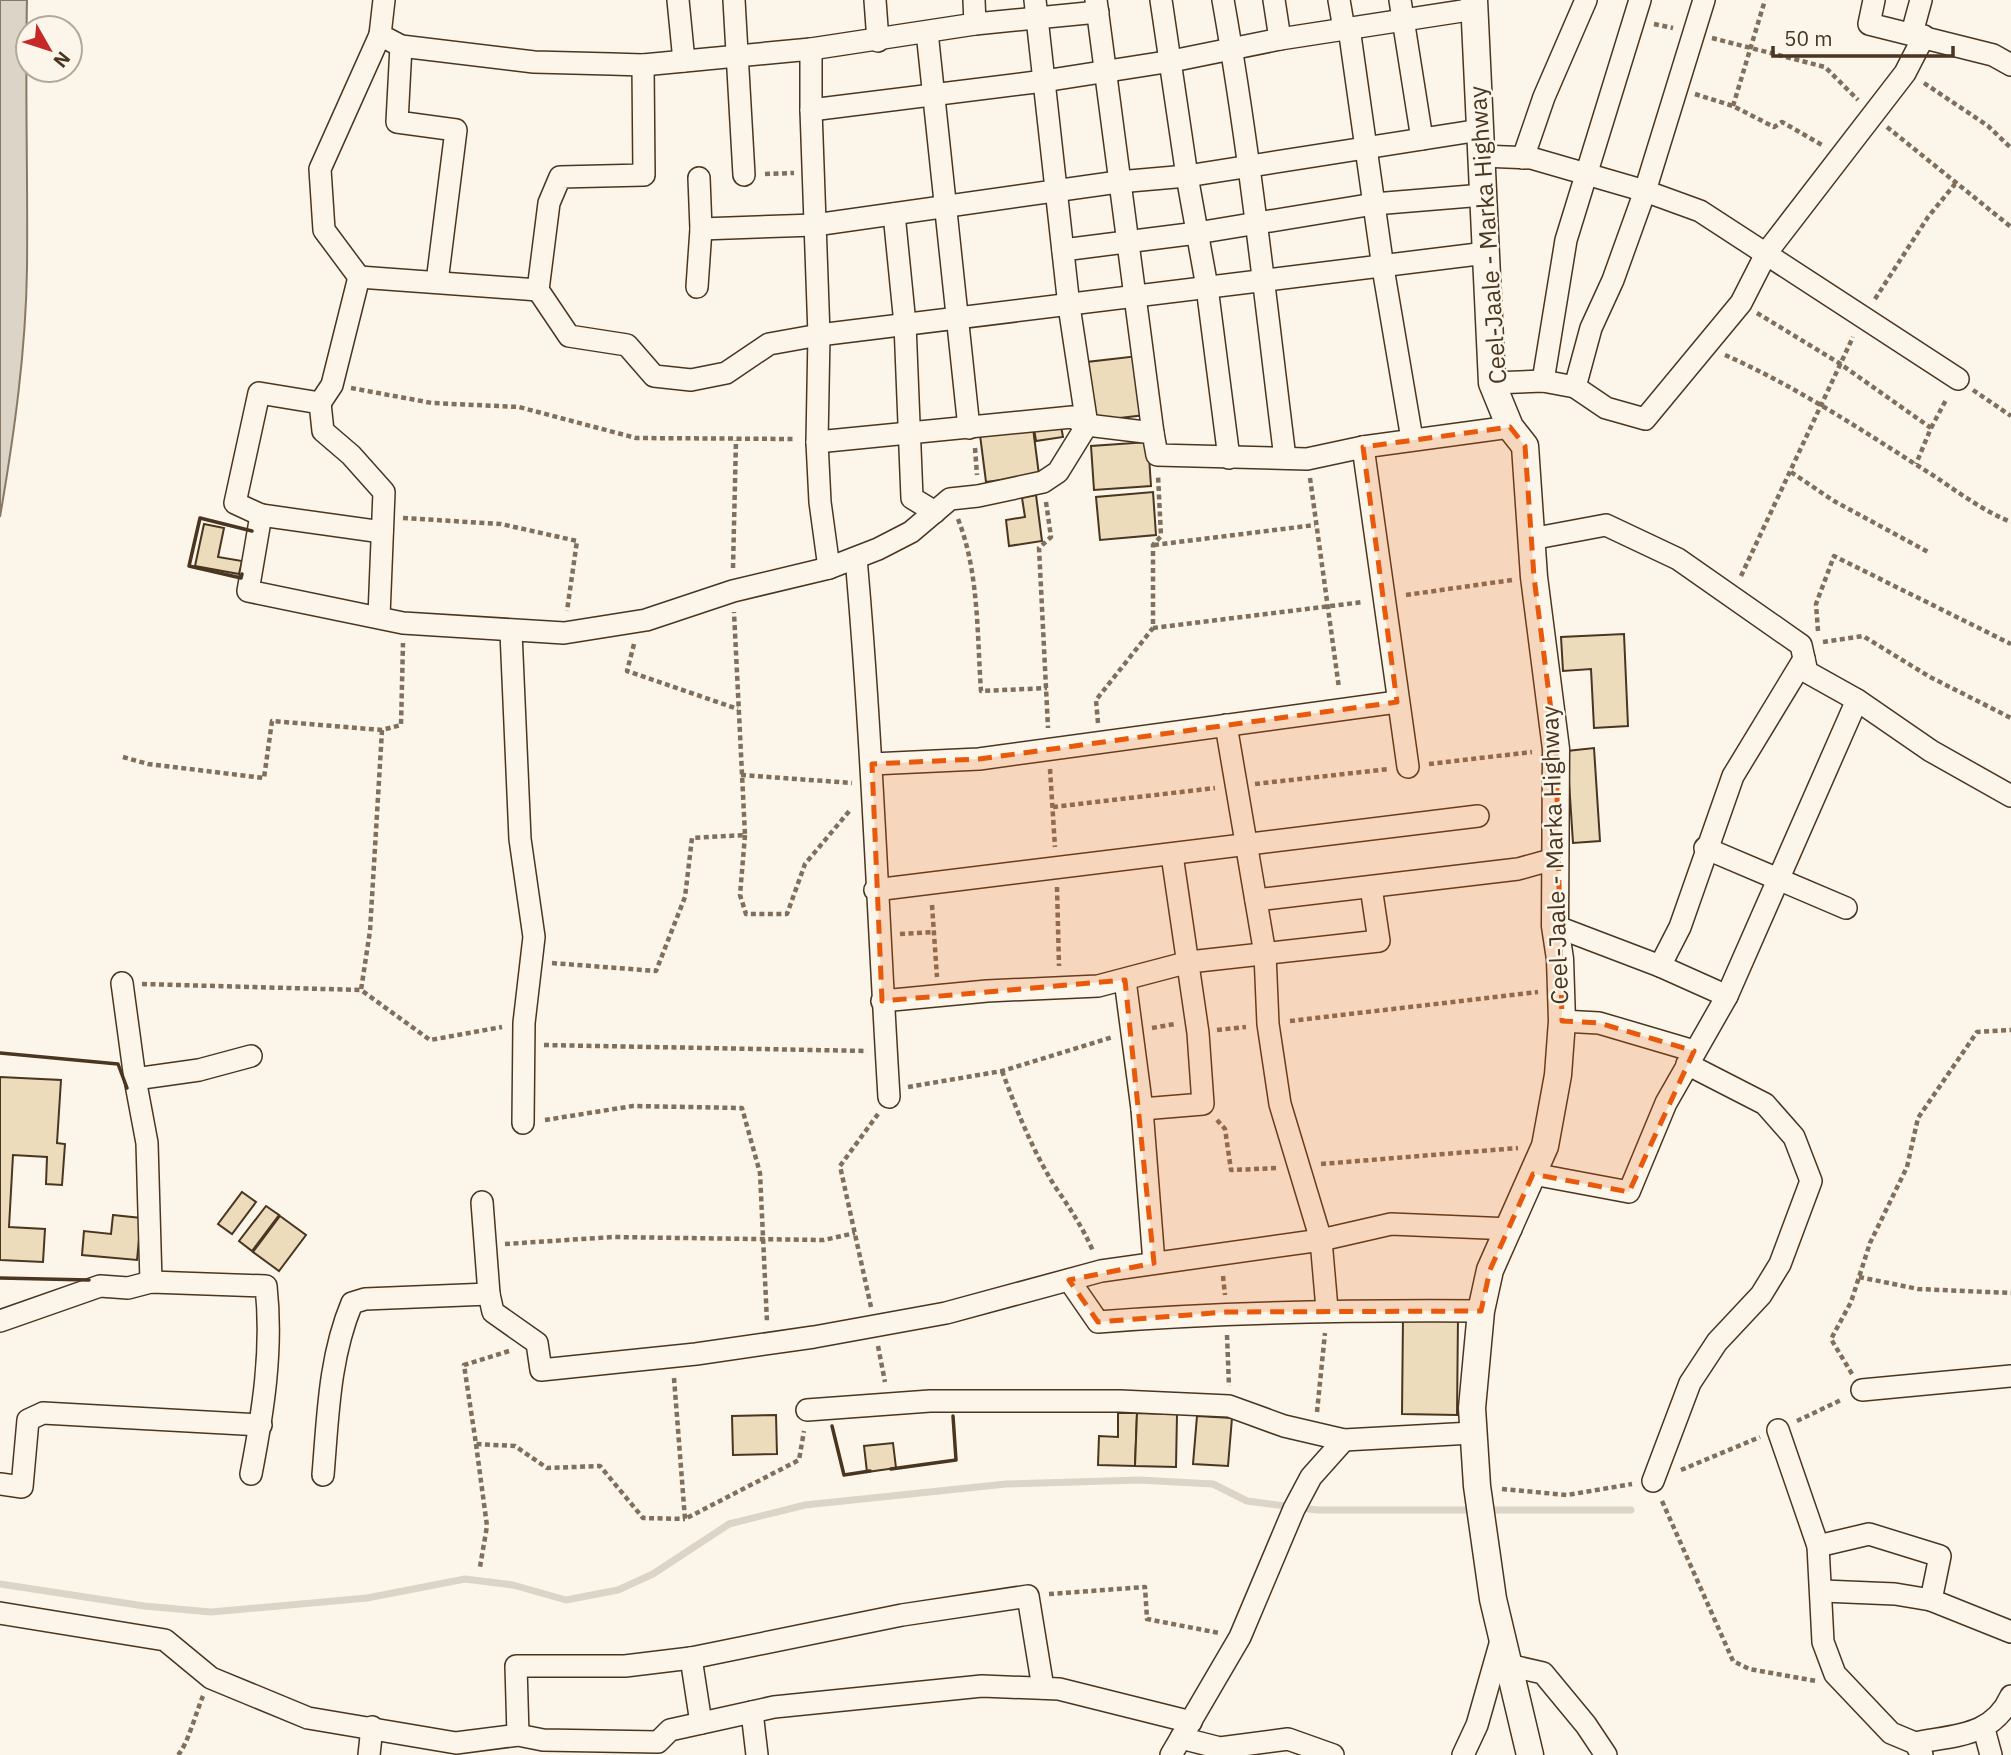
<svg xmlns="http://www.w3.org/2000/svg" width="2011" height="1755" font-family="'IBM Plex Sans',sans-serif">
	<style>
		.water { fill: #dcd4c6; stroke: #887966; stroke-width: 2 }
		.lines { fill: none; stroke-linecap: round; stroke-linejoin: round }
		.stream { stroke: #dcd4c6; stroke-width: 7 }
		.building { fill: #ecdcbc; stroke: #4a3520; stroke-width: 2 }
		.minor-casing { stroke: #4a3520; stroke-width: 24 }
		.tertiary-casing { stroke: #4a3520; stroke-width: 29 }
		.path { stroke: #7f6f5c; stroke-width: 4.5; stroke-dasharray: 5 3.5; stroke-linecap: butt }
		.minor { stroke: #fbf6e9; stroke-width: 21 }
		.tertiary { stroke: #fbf6e9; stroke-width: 26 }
		.wall { stroke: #4a3520; stroke-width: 3.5 }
		.marked { fill: #e8590c; fill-opacity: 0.2; stroke: #e8590c; stroke-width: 5; stroke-dasharray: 14 9; stroke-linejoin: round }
		.labels { text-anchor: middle; stroke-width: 5; stroke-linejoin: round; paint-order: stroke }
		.street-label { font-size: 24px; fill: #4a3520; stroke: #fbf6e9 }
	</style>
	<rect width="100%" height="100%" fill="#fbf6e9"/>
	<path class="water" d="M0,0H27C25,89 28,178 27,268C26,351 14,435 0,517Z"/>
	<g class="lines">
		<polyline class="stream" points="0,1584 144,1606 211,1612 367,1598 465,1579 513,1585 566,1600 618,1590 653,1574 729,1524 805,1505 1006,1484 1139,1480 1213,1484 1247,1501 1317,1510 1631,1510"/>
	</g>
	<g class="building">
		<polygon points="1138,356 1145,415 1094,421 1087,362"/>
		<polygon points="1061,426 1063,437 1036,441 1034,429"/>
		<polygon points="1033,428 1039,475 986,482 980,435"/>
		<polygon points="1148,442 1151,486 1094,490 1091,446"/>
		<polygon points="1153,492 1156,535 1100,540 1096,497"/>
		<polygon points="1036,495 1042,541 1009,546 1006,520 1025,517 1022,498"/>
		<polygon points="204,524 224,528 218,557 242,561 239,574 195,566"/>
		<polygon points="1624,634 1628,726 1594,728 1591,669 1563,671 1561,637"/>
		<polygon points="1594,748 1600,841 1573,843 1567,751"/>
		<polygon points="0,1077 61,1080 57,1143 65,1144 62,1185 46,1184 47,1157 13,1155 9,1227 45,1229 43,1262 0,1260"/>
		<polygon points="242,1192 256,1202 232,1234 218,1224"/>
		<polygon points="266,1206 279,1215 252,1251 239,1241"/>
		<polygon points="113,1215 141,1218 137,1260 82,1255 84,1231 111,1234"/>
		<polygon points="280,1216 306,1235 279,1271 253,1252"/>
		<polygon points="1403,1316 1458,1316 1457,1415 1402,1414"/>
		<polygon points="1118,1413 1137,1413 1135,1466 1098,1465 1099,1436 1118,1437"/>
		<polygon points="1137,1413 1177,1414 1176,1467 1135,1466"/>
		<polygon points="776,1415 777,1454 733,1455 732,1416"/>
		<polygon points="1197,1416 1232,1418 1228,1466 1193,1464"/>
		<polygon points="893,1443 896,1468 867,1472 864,1446"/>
	</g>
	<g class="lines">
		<defs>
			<g id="minor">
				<polyline points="384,0 380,35 401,46 534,62 611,64 643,65 811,49 811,110 1044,81 1172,61 1280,39 1475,9"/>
				<polyline points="678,0 684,61"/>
				<polyline points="734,0 744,175"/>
				<polyline points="875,0 878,41"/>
				<polyline points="974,0 975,24"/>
				<polyline points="1096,0 1153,433"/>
				<polyline points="1161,0 1187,176 1207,287 1229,458"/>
				<path d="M1223,0C1250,152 1266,305 1285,458"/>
				<polyline points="1274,0 1280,39"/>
				<polyline points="1339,0 1344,29"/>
				<polyline points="1400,0 1422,139"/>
				<polyline points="1874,0 1869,24 1993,55 2011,65"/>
				<polyline points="1349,28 1383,268 1412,439"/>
				<polyline points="927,32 969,428"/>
				<polyline points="1912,33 1921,0"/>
				<polyline points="401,46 397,122 456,130 437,282"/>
				<polyline points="811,49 975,24 1098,12"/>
				<polyline points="643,65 644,175 560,177 549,203 538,290 569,336 627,345 654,376 691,380 726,373 769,344 819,335 1486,253"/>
				<polyline points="811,110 819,335 817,442 820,502 829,568"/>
				<polyline points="1481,156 1531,158 1645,191 1700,211 1958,379"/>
				<polyline points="1523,158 1544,97 1586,0"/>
				<polyline points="894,214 905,324 912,498 935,512"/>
				<polyline points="701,229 815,225 1118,182 1187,176 1480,130"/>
				<polyline points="1063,250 1197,233 1374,204 1483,195"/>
				<polyline points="359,277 324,230 320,169 380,35"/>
				<polyline points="359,277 538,290"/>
				<polyline points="697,287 701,229 699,178"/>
				<polyline points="1543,381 1566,240 1640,0"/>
				<polyline points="1492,383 1543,381 1575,387 1606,408 1645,419 1741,303 1767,252 1905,73 1924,36"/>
				<polyline points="1575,387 1591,328 1613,280 1645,191 1704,0"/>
				<polyline points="320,403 323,431 351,455 384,492 379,616"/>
				<polyline points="817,442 1072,417 1087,425 1153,433 1157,455 1307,459 1363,447 1510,427"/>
				<polyline points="1363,447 1408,767"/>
				<polyline points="261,515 235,503 259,393 320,403 332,385 359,277"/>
				<polyline points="382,532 261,515 248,591 403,623 564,633 646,620 733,591 829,568 878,549 911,532 950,499 978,496 1043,482 1058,472 1087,425 1069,306 1035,0"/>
				<polyline points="1531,539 1606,525 1678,559 1801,645 1807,672 1857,700 1931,751 2011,796"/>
				<path d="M856,558C872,737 878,918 889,1097"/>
				<polyline points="511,632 520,839 534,937 524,1023 523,1123"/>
				<polyline points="1226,725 1265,954 1268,1024 1280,1104 1321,1240 1327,1309"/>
				<polyline points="872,764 979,759 1397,702"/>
				<polyline points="1705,848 1846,908"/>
				<polyline points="875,890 1478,816"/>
				<polyline points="1256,900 1518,869 1554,859"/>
				<polyline points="1555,926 1660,966 1727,996"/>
				<polyline points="1660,966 1680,927 1733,776 1804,659"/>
				<polyline points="1125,980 1142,1109 1154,1263"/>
				<polyline points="122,983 135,1079 147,1143 151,1282"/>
				<polyline points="882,1001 987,991 1098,986 1189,962 1379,941 1371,887"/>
				<polyline points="1562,1021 1599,1023 1694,1051"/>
				<polyline points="135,1079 199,1070 251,1056"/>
				<polyline points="1142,1109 1203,1104 1198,1033 1172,855"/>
				<polyline points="1533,1174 1629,1192 1666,1103 1727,996 1857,700"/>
				<polyline points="482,1202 489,1294 493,1312 537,1343 541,1370 696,1354 814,1337 946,1313 1101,1271 1321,1240 1391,1224 1511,1229"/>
				<path d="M1069,1280L1098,1322C1228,1312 1351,1310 1481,1311"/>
				<path d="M0,1321L100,1286L128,1288L151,1282L266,1286C273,1350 263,1412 251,1474"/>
				<polyline points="1862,1390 2011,1376"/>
				<polyline points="807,1410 930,1401 1120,1401 1229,1406 1284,1426 1344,1440 1472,1433"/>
				<polyline points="1778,1430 1818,1546 1823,1642 1835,1674 1891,1733 1915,1743 1922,1755"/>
				<path d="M323,1475C328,1416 329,1358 352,1303L365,1299L489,1294"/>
				<polyline points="1653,1481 1690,1383 1717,1342 1761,1295 1780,1264 1811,1181 1794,1137 1765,1104 1687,1064"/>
				<polyline points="0,1484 22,1487 28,1420 43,1413 261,1425"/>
				<polyline points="1818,1546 1869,1534 1940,1556 1931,1600 2011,1632"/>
				<polyline points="1823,1591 1895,1594 1931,1600"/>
				<polyline points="0,1613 165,1640 211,1678 308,1718 456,1743 518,1735 543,1740 658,1742 670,1730 774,1707 982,1686 1059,1689 1191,1722"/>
				<polyline points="691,1658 701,1723"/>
				<polyline points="1508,1665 1543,1673 1586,1725 1606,1755"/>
				<polyline points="752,1712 757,1755"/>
				<polyline points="1984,1729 1991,1755"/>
				<polyline points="518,1735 516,1666 625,1666 691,1658 902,1615 1028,1596 1043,1688"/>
				<polyline points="1181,1738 1220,1748 1288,1739 1333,1755"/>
				<path d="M1915,1743C1954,1735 1993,1737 2011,1696"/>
				<polyline points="369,1755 372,1727"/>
				<polyline points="1171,1755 1240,1637 1294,1509 1311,1477 1344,1440"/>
				<polyline points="1463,1755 1477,1725 1502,1637"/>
			</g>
			<polyline id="tertiary" points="1474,0 1492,383 1510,427 1525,446 1534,577 1556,749 1555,926 1560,959 1562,1021 1558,1075 1545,1146 1490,1270 1481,1311 1472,1408 1477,1486 1493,1599 1530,1755"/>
		</defs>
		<use href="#minor" class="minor-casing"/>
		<use href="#tertiary" class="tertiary-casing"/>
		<g class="path">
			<polyline points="1654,24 1673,28"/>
			<polyline points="1712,38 1825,67 1858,100"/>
			<polyline points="1924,83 1988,126 2011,148"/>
			<polyline points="1695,94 1733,106 1774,127 1782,122 1822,145"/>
			<polyline points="1733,106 1765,0"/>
			<polyline points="1887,127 2011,227"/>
			<polyline points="765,174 794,173"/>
			<polyline points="1875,299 1928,217 1955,184"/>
			<polyline points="1757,313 1839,363 1931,428 1916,464"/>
			<path d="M1725,355C1791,384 1854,425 1915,464C1947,483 1976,508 2011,522"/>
			<polyline points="351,388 432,403 519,407 636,438 795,439"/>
			<polyline points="1973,390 2011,416"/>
			<polyline points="1931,428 1947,398"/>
			<polyline points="975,448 977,475"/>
			<polyline points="1791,472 1834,501 1930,553"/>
			<polyline points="1310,478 1339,688"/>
			<polyline points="1046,502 1051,537 1039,548 1048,728"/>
			<polyline points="403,518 501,524 577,541 567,611"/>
			<path d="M958,519C979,572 977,634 981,691L1047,688"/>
			<polyline points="1154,545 1315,525"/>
			<polyline points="733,568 736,440"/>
			<polyline points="1741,576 1853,337"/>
			<polyline points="1406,595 1512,580"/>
			<polyline points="1153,628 1363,602"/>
			<polyline points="1818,631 1816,604 1834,556 2011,644"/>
			<polyline points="1823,642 1863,636 1930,677 2011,718"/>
			<polyline points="634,644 627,671 738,709"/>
			<polyline points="1098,723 1096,700 1153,628 1153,545 1161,536 1158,475"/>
			<polyline points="382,730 370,931 361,990 430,1040 502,1027"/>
			<polyline points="123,757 148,764 264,778 272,721 382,730 401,725 403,643"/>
			<polyline points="1429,764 1532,752"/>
			<polyline points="1050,769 1055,847"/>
			<polyline points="741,775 852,783"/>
			<polyline points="1255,784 1389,769"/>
			<polyline points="1053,807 1215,788"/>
			<polyline points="745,835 740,895 746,914 787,914 805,864 851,809"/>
			<polyline points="1057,887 1059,966"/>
			<polyline points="932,905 937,977"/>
			<polyline points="900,934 934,932"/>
			<polyline points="552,963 656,971 685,897 692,838 745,835 734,612"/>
			<polyline points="142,984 361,990"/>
			<polyline points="1290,1021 1538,992"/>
			<polyline points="1152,1028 1175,1024"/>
			<polyline points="1217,1030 1246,1027"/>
			<polyline points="544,1045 867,1051"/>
			<path d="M1002,1071C1017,1111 1032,1149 1054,1185C1069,1207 1082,1226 1093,1251"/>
			<polyline points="908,1087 1002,1071 1113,1037"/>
			<polyline points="545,1120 633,1106 742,1108 760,1173 767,1322"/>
			<polyline points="1217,1120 1225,1129 1231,1170 1278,1168"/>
			<polyline points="1321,1164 1518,1148"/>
			<polyline points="505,1244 613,1237 824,1240 855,1233"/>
			<polyline points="1223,1276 1225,1295"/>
			<polyline points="1859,1277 1918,1289 2011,1293"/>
			<polyline points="871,1307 840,1166 878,1114"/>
			<polyline points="1227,1335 1229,1386"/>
			<polyline points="878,1346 885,1382"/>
			<polyline points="509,1351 464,1365 476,1444 515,1446 547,1468 600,1466 643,1518 685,1519"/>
			<polyline points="1852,1374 1831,1339 1851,1302 1870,1243 1907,1167 1918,1118 1977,1032 2011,1030"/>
			<polyline points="674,1378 685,1519 799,1460 804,1431"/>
			<polyline points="1317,1412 1325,1333"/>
			<polyline points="1797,1421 1843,1399"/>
			<polyline points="476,1444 487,1526 480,1567"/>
			<polyline points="1681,1470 1760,1437"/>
			<polyline points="1502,1489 1567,1495 1632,1484"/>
			<polyline points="1662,1501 1733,1661 1749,1669 1816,1681"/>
			<polyline points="1049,1594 1145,1587 1147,1619 1219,1633"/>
			<path d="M178,1755C188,1744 196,1712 203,1696"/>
		</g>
		<use href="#minor" class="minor"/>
		<use href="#tertiary" class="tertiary"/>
		<g class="wall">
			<polyline points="242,574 241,578 189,566 200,518 252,531"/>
			<polyline points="0,1053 118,1064 127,1088"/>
			<polyline points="0,1278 89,1280"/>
			<polyline points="832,1426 844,1475 870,1471"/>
			<polyline points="891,1469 956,1460 953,1416"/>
		</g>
	</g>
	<path class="marked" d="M1510,427L1525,446L1534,577L1556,749L1562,1021L1599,1023L1694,1051L1629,1192L1533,1174L1490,1270L1481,1311L1226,1312L1098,1322L1069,1280L1154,1263L1125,980L882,1001L872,764L979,759L1397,702L1363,447Z"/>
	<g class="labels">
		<g class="street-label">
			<text transform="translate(1488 235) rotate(-94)" y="8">Ceel-Jaale - Marka Highway</text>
			<text transform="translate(1555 855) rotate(-92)" y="8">Ceel-Jaale - Marka Highway</text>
		</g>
	</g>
	<g transform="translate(49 49) rotate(129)"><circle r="33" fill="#fbf6e9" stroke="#b4a999" stroke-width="2"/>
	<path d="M0-5L12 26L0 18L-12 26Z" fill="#c62828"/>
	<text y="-10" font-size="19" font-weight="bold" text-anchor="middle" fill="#4a3520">N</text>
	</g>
	<path d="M1773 46v10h180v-10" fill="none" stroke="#4a3520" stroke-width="3.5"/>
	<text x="1784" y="46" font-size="21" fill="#4a3520" stroke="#fbf6e9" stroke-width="5" paint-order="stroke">50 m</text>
</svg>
